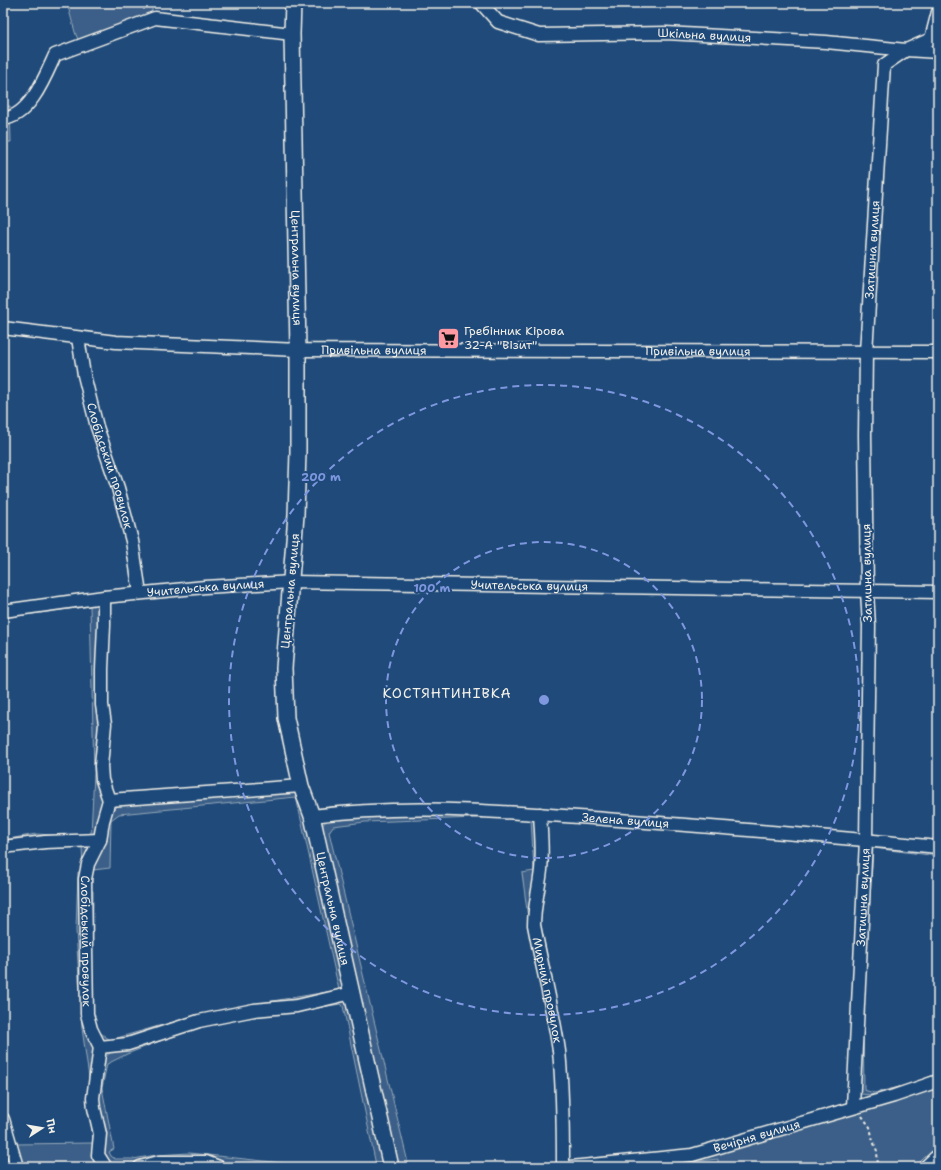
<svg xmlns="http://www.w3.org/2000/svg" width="941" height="1170" font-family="'Shantell Sans',sans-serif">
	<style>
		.green { fill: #3a5f88; stroke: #97a8b8; fill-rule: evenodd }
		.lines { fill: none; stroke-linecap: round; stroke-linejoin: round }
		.service-casing { stroke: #f4f1e8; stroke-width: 9 }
		.minor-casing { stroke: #f4f1e8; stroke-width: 15 }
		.tertiary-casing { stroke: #f4f1e8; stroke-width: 18 }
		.path { stroke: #f4f1e8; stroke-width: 2; stroke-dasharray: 3 3; stroke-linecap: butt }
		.service { stroke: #1f4a7a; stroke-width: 6 }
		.minor { stroke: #1f4a7a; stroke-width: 12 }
		.tertiary { stroke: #1f4a7a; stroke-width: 15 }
		.ring { fill: none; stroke: #7e97df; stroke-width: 2; stroke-dasharray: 7 5 }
		.labels { text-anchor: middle; stroke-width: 4; stroke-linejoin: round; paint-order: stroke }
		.street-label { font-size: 12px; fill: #f4f1e8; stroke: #1f4a7a }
		.poi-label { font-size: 12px; fill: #f4f1e8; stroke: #1f4a7a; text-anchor: start }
		.quarter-label { font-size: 14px; letter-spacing: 1px; fill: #f4f1e8; stroke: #1f4a7a }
		.centre { fill: #7e97df; stroke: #1f4a7a; stroke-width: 2 }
		.ring-label { font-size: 12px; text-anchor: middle; font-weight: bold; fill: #7e97df; stroke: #1f4a7a; stroke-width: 4; stroke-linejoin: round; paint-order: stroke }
	</style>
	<rect width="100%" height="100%" fill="#1f4a7a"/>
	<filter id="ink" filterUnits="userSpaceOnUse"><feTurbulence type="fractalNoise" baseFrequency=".025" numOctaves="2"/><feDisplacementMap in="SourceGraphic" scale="8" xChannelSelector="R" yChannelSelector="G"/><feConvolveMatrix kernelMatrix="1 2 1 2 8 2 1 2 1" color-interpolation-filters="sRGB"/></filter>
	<g filter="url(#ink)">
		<g class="green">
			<polygon points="67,3 146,3 152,8 153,26 138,29 82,50 75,32"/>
			<polygon points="3,106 10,106 11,142 3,142"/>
			<polygon points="93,602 97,605 102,614 104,803 97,835 3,845 3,840 36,834 70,836 91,834 94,773 90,606 3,618 3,613"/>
			<path d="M295,790L298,791L300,793L313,839L347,992L346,994L294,1005L249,1009L193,1021L121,1044C97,1046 93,1031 89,1012L87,876C91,861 100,850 105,836C107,828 106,817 113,810C119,803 129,802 138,800ZM296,797L339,990L230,1008L162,1025L110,1040C95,1029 93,1028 92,1009L93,891L91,890L93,870L110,868L111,820L119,814Z"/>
			<path d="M467,815L533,817C548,836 531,894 528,918L522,873L534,871L531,819L505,817L365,822L333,826L329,832L409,1167H396L320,832C323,821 328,819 338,816Z"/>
			<polygon points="93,844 82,892 96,1045 98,1164 75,1167 21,1167 3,1114 3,1108 16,1144 93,1143 89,1094 90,1085 82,1028 76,930 78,872 83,872 82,846 3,852 3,849"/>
			<path d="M868,845L938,849V856L873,848L863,1021L864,1090L874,1093L912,1084L938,1073V1076C914,1085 887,1098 861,1094L856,1085Z"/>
			<path d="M348,998L384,1167H240L198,1157L182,1156L127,1164L111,1165L104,1162L97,1113L102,1060L111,1052L186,1027ZM341,1004L343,1006L376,1165L310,1166L189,1153L156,1155L133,1159H115L111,1156L109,1152L114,1149L102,1088L107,1064L127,1054L190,1029L221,1022Z"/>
			<polygon points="938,1085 938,1167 718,1167 718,1159 642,1167 592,1167 666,1160"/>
		</g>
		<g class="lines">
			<defs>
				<polyline id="service" points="921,1167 938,1151"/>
				<g id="minor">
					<path id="s1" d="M481,3L498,22L539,35L666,33L826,42L906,50L938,52"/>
					<path d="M3,119C30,116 45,77 55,55L155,18L292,34"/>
					<path id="s2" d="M3,328L116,342L298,350L938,352"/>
					<path id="s3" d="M78,338L84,375L97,427L118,488L132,541L140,593"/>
					<path id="s4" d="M104,597V625L102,669V705L105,724L101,766L102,780L109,800L103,821L100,840L88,864L85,879L87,1014L91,1029L100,1047L93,1098L94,1108L100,1134L98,1155L105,1166"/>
					<path id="s5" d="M3,611L104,597L205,587L292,582L938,592"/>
					<polyline points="109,800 301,786"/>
					<path id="s6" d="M540,814C541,833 543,852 541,870C539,889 534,906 534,925C542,967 553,1009 559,1051C563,1090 563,1128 563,1167"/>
					<path id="s7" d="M312,816C409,803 508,812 605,819C716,827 827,836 938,847"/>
					<polyline points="3,847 45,842 100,840"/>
					<polyline points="100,1047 128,1044 199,1021 254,1010 297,1006 352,993"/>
					<path id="s8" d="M853,1107L866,840L869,626L867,591L865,435L866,352L884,65L906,50L931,39L938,12"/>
					<polyline points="3,1119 17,1167"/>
					<polyline points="140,1167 159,1162 206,1162 219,1167"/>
					<path id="s9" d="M571,1167L692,1155L894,1096L938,1081"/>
				</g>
				<g id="tertiary">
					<path id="s10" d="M293,3L292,34L298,350V452L296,515L284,668L286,718L301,786L312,816L391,1167"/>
				</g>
			</defs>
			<use href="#service" class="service-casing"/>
			<use href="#minor" class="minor-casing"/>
			<use href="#tertiary" class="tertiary-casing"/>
			<g class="path">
				<polyline points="138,3 146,10"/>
				<polyline points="862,1116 870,1127 873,1141 877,1151 878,1167"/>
			</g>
			<use href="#service" class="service"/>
			<use href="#minor" class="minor"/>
			<use href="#tertiary" class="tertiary"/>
		</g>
	</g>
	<g class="ring">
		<circle cx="544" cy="700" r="158"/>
		<circle cx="544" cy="700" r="315"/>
	</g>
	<defs>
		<symbol id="supermarket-square" viewBox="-11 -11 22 22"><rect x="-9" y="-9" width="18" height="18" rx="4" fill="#ff9aa2" stroke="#1f4a7a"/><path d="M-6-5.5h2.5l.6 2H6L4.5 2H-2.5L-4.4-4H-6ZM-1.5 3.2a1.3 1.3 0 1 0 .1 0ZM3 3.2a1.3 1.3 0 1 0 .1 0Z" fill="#111"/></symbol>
	</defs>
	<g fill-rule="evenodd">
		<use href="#supermarket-square" x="436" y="326" width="25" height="25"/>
	</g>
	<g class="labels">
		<g class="street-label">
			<text dy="4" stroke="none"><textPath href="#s1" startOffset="234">Шкільна вулиця</textPath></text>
			<text dy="4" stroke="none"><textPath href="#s8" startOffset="858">Затишна вулиця</textPath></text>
			<text dy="4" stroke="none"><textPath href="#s10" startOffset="265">Центральна вулиця</textPath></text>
			<text dy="4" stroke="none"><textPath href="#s2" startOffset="372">Привільна вулиця</textPath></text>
			<text dy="4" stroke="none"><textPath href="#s2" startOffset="696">Привільна вулиця</textPath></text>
			<text dy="4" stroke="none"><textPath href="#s3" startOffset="132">Слобідський провулок</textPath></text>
			<text transform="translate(867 573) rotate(-91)" y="4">Затишна вулиця</text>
			<text dy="4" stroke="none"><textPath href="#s5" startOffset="528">Учительська вулиця</textPath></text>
			<text dy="4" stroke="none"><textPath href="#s5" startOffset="204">Учительська вулиця</textPath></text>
			<text transform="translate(290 591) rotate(-85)" y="4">Центральна вулиця</text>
			<text dy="4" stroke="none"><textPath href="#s7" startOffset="314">Зелена вулиця</textPath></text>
			<text dy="4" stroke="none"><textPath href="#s8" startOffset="210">Затишна вулиця</textPath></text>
			<text dy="4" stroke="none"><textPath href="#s10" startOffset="912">Центральна вулиця</textPath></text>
			<text dy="4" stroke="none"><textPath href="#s4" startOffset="350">Слобідський провулок</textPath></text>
			<text dy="4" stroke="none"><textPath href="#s6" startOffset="178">Мирний провулок</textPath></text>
			<text dy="4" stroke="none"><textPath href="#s9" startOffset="189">Вечірня вулиця</textPath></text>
		</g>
		<g class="poi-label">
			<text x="464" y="335">Гребінник Кірова<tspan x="464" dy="14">32-А "Візит"</tspan></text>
		</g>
		<g class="quarter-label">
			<text x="447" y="698">КОСТЯНТИНІВКА</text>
		</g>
	</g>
	<circle cx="544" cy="700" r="6" class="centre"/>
	<g class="ring-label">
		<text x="321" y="481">200 m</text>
		<text x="432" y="592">100 m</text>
	</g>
	<rect width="941" height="1170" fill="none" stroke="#1f4a7a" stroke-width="16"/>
	<rect x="8" y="8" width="925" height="1154" fill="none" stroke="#f4f1e8" stroke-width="1.5" filter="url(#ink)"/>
	<g transform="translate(42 1128) rotate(78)" stroke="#1f4a7a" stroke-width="3" paint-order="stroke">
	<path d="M0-3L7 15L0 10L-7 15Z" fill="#f4f1e8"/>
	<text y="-6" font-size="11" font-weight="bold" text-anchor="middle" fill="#f4f1e8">Пн</text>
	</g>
</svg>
